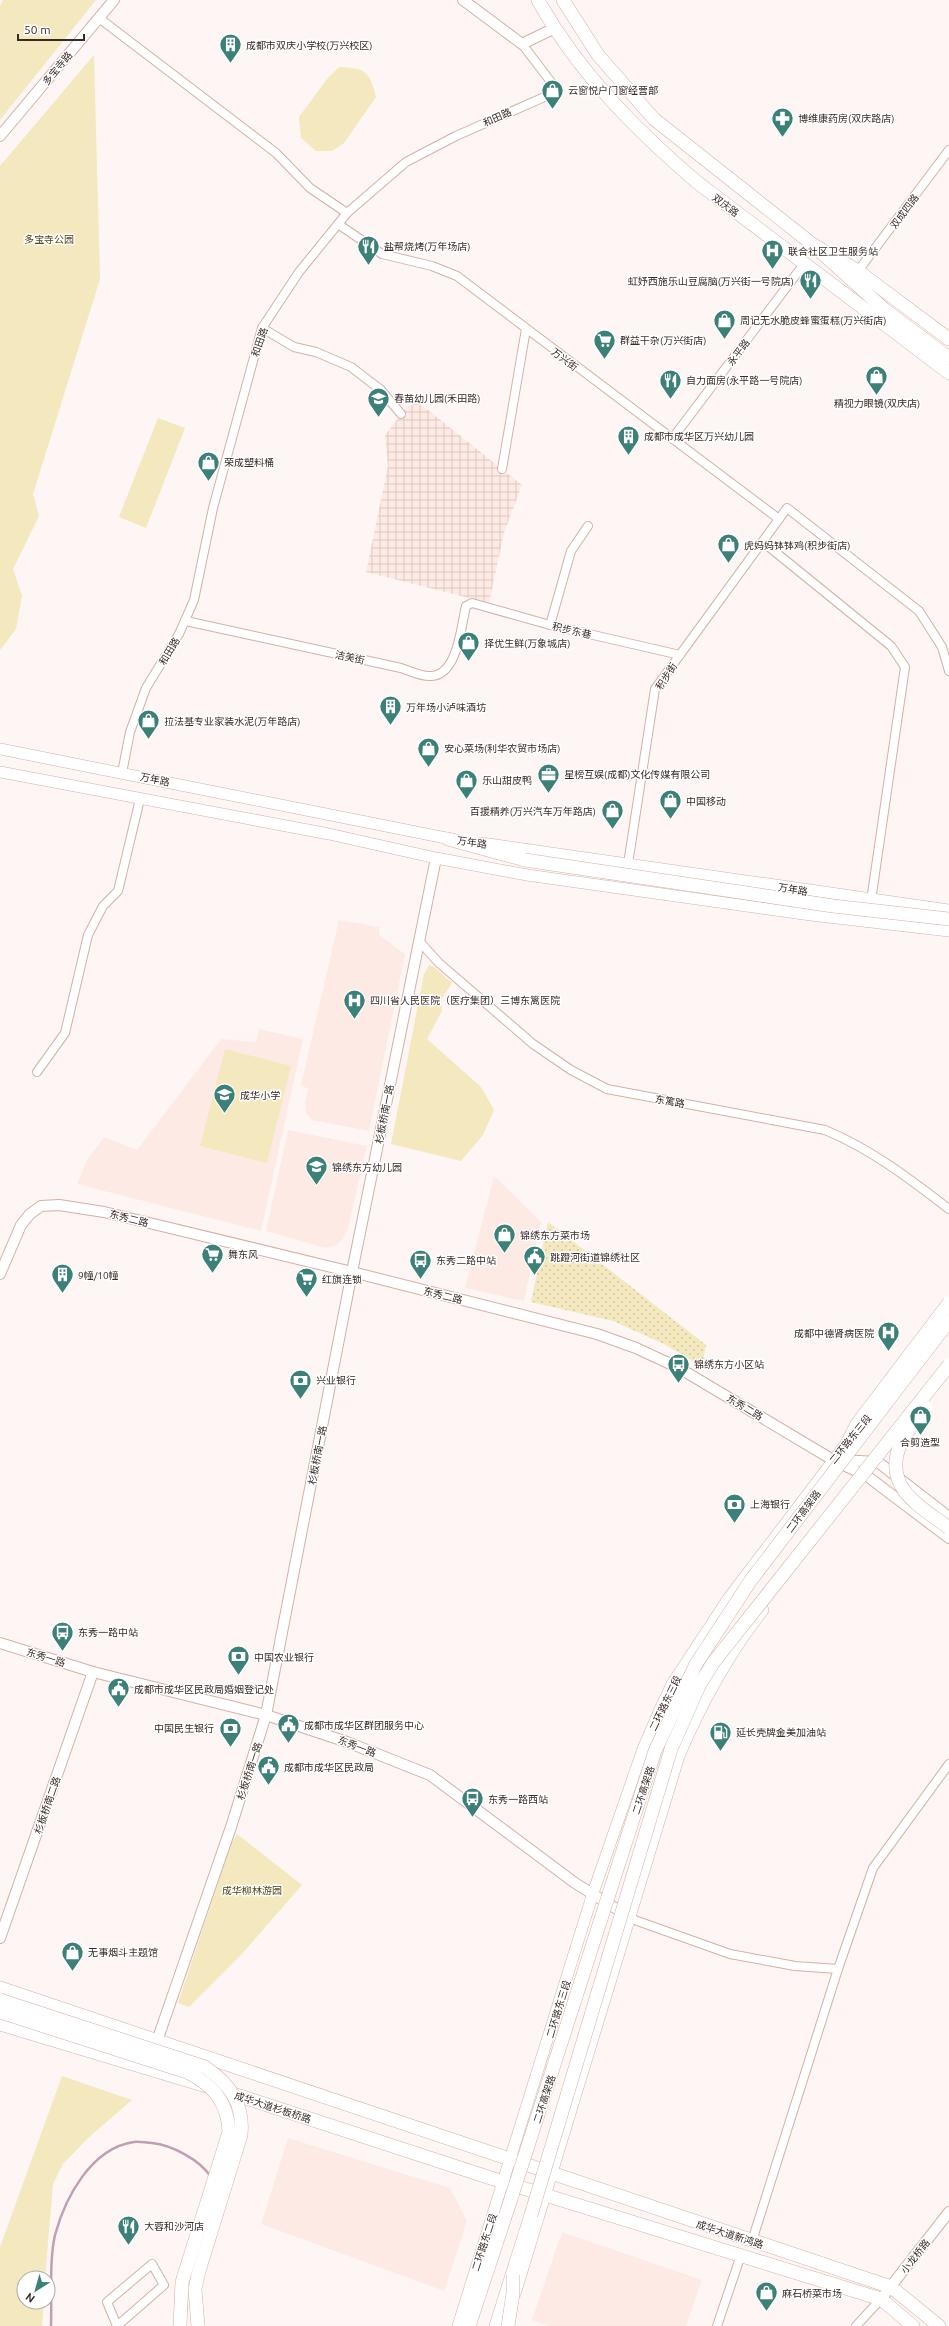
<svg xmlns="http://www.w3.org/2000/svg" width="949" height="2326" font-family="Ubuntu,'Noto Sans SC',sans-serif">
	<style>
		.built { fill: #feeae4 }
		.industrial { fill: url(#industrial-grid) }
		.grass { fill: url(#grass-dots) }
		.park { fill: #f3e8be }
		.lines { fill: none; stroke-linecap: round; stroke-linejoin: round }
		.stream { stroke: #c19eb3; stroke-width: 2.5 }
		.minor-casing { stroke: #d6afa5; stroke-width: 10 }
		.tertiary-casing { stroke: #d6afa5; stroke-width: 12 }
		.secondary-casing { stroke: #d6afa5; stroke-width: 12 }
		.primary-casing { stroke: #d6afa5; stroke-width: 14 }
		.trunk-casing { stroke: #d6afa5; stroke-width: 14 }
		.minor { stroke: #fff; stroke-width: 8 }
		.tertiary { stroke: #fff; stroke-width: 10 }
		.secondary { stroke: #fff; stroke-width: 11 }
		.primary { stroke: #fff; stroke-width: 13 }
		.trunk { stroke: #fff; stroke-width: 13 }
		.trunk-bridge-casing { stroke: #d6afa5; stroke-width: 14; stroke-linecap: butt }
		.trunk-bridge { stroke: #fff; stroke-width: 13 }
		.labels { text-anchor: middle; stroke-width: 3; stroke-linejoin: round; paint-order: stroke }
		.poi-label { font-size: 10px; fill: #392a26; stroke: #fff; text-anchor: start }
		.street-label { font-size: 10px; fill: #392a26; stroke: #fff }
		.park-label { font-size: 10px; fill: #524616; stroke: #fff }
	</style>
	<defs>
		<pattern id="industrial-grid" width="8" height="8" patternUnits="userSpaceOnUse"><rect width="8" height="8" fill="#feeae4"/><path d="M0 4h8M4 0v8" fill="none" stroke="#dac9c3"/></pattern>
		<pattern id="grass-dots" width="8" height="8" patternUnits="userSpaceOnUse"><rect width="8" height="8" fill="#f3e8be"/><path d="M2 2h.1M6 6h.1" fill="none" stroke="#d1c7a3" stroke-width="1.8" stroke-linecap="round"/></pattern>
	</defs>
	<rect width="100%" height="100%" fill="#fef6f4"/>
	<g class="built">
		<polygon points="339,920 379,927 379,935 405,954 369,1131 312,1120 306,1113 305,1101 308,1089 301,1085"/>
		<polygon points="259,1029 303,1039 261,1231 77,1184 87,1160 104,1137 137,1150 221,1039 256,1042"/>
		<polygon points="288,1130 367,1146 348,1228 343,1239 335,1246 325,1248 266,1231"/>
		<polygon points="494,1176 541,1222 524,1301 465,1288"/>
		<polygon points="288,2138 450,2188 467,2221 444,2291 261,2224"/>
		<polygon points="562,2232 702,2280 686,2326 549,2326 532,2320"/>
	</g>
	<polygon class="industrial" points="418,402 522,485 504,533 489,603 366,572 388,466 385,435 407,407"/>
	<polygon class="grass" points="548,1222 706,1345 704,1355 708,1370 664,1344 613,1321 531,1302"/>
	<g class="park">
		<polygon points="3,0 96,0 0,120 0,6"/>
		<polygon points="94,55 100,279 33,494 39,516 13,569 22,596 16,629 0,650 0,166"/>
		<path d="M339,67C366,68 369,71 376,97L344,143L332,151H316L301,138L299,117L327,79Z"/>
		<polygon points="158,418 185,428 146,528 119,517"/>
		<polygon points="429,965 434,967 452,983 441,1000 442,1011 427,1039 481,1087 494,1110 483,1135 461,1161 391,1144 424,974"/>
		<polygon points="225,1049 291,1066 267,1163 200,1146"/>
		<polygon points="237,1834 302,1885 241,1955 189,2007 178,2003 231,1844"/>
		<polygon points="62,2076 132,2100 88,2138 63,2164 53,2184 45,2278 24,2278 24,2302 44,2302 42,2326 0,2326 0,2247"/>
	</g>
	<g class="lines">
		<path class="stream" d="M51,2326C52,2298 49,2261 55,2235C65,2198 91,2148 134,2142C139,2141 146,2143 152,2143C172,2145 200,2160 211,2177"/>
		<defs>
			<g id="minor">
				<polyline points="99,18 276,153 310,188 347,213"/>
				<polyline points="338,224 382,254 432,266 457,276 779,519"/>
				<polyline points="858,271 949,150"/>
				<polyline points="262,328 294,347 316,352 351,367 381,390 401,414"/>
				<polyline points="672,439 804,264"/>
				<polyline points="502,469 526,329"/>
				<polyline points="763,542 891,646 905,667 871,901"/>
				<path d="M186,621L401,668C410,671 422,677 431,676C458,675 461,626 466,606L472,603L550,625L680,655"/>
				<polyline points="550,625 571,551 588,526"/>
				<polyline points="122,773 130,732 146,688 179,634 194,600 213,508 262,328 299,272 347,213 406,162 456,136 549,95 553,88 551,82 522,44"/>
				<polyline points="628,864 655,689 787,508 919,611 942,647 949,671"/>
				<path d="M419,941L439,963L533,1044L571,1070L607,1089L825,1130C871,1149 910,1179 949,1209"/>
				<polyline points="37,1072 65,1033 88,935 103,906 118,891 140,799"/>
				<polyline points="629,1918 730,1954 795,1966 838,1969"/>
				<polyline points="752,2241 838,1969 873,1868 949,1764"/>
				<polyline points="117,2326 164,2285 152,2264 107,2302 117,2326"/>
				<polyline points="717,2326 741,2255"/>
				<polyline points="856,2326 881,2299"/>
			</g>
			<g id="tertiary">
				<polyline points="463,0 522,44 555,28"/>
				<polyline points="0,136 114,0"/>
				<polyline points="0,1274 21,1225 30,1214 41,1206 59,1205 104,1212 352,1272 597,1334 636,1348 679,1368 833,1460 867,1476 949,1538"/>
				<polyline points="839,1460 878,1462 949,1517"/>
				<polyline points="0,1643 93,1672 266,1715 347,1742 430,1775 575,1883 628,1916"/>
				<polyline points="0,1938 93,1672"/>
				<polyline points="157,2041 231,1827 266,1715 352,1272 436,858"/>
				<polyline points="881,2299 949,2212"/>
			</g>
			<g id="secondary">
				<polyline points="0,749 456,840"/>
				<polyline points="0,772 329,834 436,858 527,875 811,915 949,931"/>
				<polyline points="482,843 949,910"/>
				<path d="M515,2294L679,1756C701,1704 728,1655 763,1610"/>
				<polyline points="458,2326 593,1893 643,1749 662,1705 672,1684 728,1599 852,1436"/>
			</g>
			<g id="primary">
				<path d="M538,0C578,72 636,130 698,183L949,373"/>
				<polyline points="563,0 598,55 654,119 812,244 858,271 949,339"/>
				<polyline points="0,1988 891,2287 939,2326"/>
				<polyline points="0,2024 243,2097 503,2182 881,2299 913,2326"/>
			</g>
			<g id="trunk">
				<polyline points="812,244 885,310 949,358"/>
				<polyline points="448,839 525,860"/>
				<polyline points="469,2326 507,2211"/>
				<polyline points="496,2326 531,2215"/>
			</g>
		</defs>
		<use href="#minor" class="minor-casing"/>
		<use href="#tertiary" class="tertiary-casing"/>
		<use href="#secondary" class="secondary-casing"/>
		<use href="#primary" class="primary-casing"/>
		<use href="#trunk" class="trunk-casing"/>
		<use href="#minor" class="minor"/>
		<use href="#tertiary" class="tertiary"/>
		<use href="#secondary" class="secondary"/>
		<use href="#primary" class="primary"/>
		<use href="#trunk" class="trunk"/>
		<defs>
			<g id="trunk-bridge">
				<polyline points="525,860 833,906 949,919"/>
				<path d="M926,1407C918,1418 905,1432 900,1445C883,1488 920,1506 949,1528"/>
				<polyline points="847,1444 857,1424 949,1303"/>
				<path d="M0,2000L205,2067C230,2084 244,2103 241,2135L199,2271L195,2289L198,2326"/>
				<path d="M0,2012L187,2072C213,2085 228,2102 229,2132L182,2282L180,2326"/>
				<polyline points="507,2211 655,1751 696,1664 751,1580 949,1321"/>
				<polyline points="531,2215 671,1749 699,1686 713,1663 949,1365"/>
				<polyline points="508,2326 513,2293 513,2275"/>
			</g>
		</defs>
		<use href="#trunk-bridge" class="trunk-bridge-casing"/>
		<use href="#trunk-bridge" class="trunk-bridge"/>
	</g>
	<defs>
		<symbol id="building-pin" viewBox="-11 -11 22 30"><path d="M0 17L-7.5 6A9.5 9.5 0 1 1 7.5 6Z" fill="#3b8178" stroke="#fff"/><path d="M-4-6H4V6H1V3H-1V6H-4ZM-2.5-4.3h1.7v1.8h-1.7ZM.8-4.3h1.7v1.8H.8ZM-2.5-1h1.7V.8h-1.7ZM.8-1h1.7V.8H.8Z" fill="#fff"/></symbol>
		<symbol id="shop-pin" viewBox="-11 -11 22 30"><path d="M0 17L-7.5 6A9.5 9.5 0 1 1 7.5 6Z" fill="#3b8178" stroke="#fff"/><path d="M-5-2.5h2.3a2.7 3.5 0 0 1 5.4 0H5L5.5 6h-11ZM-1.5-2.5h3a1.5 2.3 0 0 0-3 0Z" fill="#fff"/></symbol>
		<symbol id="pharmacy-pin" viewBox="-11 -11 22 30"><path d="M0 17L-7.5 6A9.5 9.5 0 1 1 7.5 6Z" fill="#3b8178" stroke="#fff"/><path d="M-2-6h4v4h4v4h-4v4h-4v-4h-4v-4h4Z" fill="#fff"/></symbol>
		<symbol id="restaurant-pin" viewBox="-11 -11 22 30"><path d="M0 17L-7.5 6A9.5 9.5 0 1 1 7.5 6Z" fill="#3b8178" stroke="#fff"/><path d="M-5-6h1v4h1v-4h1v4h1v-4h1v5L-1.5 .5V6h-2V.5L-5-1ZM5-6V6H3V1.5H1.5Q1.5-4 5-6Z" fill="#fff"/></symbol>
		<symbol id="hospital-pin" viewBox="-11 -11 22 30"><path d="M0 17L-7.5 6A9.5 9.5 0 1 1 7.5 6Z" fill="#3b8178" stroke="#fff"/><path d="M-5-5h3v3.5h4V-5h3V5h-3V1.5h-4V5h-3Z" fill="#fff"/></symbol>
		<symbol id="supermarket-pin" viewBox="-11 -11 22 30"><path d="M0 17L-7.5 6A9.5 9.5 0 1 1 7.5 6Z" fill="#3b8178" stroke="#fff"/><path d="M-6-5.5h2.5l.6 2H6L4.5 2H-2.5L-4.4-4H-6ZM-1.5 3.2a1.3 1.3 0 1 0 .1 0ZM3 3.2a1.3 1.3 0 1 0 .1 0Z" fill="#fff"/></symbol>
		<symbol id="school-pin" viewBox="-11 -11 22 30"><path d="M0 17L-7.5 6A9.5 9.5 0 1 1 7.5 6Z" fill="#3b8178" stroke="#fff"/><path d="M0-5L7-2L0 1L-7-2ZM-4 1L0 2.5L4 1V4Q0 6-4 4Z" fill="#fff"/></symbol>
		<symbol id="office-pin" viewBox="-11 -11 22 30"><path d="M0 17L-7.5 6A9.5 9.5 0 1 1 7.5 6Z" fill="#3b8178" stroke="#fff"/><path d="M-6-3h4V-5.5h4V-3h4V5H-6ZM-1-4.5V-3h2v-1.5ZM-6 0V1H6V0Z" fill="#fff"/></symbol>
		<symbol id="civic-pin" viewBox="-11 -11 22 30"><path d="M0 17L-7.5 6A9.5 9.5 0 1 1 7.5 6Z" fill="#3b8178" stroke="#fff"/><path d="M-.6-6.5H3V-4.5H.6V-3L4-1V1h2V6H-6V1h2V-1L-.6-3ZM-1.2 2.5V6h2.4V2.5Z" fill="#fff"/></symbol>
		<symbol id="bus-pin" viewBox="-11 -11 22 30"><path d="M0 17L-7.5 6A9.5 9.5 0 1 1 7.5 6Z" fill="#3b8178" stroke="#fff"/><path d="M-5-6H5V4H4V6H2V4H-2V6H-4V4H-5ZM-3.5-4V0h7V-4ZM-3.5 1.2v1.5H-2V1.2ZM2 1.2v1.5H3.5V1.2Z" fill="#fff"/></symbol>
		<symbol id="bank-pin" viewBox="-11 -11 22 30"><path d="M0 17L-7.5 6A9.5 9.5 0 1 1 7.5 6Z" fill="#3b8178" stroke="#fff"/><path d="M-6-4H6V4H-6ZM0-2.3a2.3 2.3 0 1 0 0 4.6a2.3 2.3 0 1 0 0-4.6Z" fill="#fff"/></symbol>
		<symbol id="fuel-pin" viewBox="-11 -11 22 30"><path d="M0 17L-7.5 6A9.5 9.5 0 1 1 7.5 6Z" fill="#3b8178" stroke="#fff"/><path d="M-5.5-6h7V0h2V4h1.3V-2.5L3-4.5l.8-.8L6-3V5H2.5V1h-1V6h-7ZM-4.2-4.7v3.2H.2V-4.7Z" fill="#fff"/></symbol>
	</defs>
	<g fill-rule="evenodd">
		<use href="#building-pin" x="218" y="32" width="25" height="34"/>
		<use href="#shop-pin" x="540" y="78" width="25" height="34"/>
		<use href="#pharmacy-pin" x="770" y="106" width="25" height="34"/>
		<use href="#restaurant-pin" x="356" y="234" width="25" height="34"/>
		<use href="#hospital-pin" x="760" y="238" width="25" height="34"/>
		<use href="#restaurant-pin" x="798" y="268" width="25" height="34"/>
		<use href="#shop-pin" x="712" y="308" width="25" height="34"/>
		<use href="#supermarket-pin" x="592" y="328" width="25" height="34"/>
		<use href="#shop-pin" x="864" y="364" width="25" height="34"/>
		<use href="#restaurant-pin" x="658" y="368" width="25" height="34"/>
		<use href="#school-pin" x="366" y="386" width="25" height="34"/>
		<use href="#building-pin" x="616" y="424" width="25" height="34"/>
		<use href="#shop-pin" x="196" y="450" width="25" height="34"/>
		<use href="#shop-pin" x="716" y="532" width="25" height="34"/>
		<use href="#shop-pin" x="456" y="630" width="25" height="34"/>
		<use href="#building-pin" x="378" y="694" width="25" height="34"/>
		<use href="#shop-pin" x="136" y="708" width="25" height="34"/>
		<use href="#shop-pin" x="416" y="736" width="25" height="34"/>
		<use href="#office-pin" x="536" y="762" width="25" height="34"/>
		<use href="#shop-pin" x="454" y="768" width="25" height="34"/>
		<use href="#shop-pin" x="658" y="788" width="25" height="34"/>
		<use href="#shop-pin" x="600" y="798" width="25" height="34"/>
		<use href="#hospital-pin" x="342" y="988" width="25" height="34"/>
		<use href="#school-pin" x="212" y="1082" width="25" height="34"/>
		<use href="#school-pin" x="304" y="1154" width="25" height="34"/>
		<use href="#shop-pin" x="492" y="1222" width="25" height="34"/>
		<use href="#supermarket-pin" x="200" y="1242" width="25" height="34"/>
		<use href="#civic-pin" x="522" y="1244" width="25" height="34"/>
		<use href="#bus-pin" x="408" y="1248" width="25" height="34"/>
		<use href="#building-pin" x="50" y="1262" width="25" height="34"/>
		<use href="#supermarket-pin" x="294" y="1266" width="25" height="34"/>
		<use href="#hospital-pin" x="876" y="1320" width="25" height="34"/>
		<use href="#bus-pin" x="666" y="1352" width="25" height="34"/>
		<use href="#bank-pin" x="288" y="1368" width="25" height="34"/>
		<use href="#shop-pin" x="908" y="1404" width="25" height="34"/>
		<use href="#bank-pin" x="722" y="1492" width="25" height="34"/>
		<use href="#bus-pin" x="50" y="1620" width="25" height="34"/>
		<use href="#bank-pin" x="226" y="1644" width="25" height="34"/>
		<use href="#civic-pin" x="106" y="1676" width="25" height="34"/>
		<use href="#civic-pin" x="276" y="1712" width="25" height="34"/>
		<use href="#bank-pin" x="218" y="1716" width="25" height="34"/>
		<use href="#fuel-pin" x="708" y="1720" width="25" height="34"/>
		<use href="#civic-pin" x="256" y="1754" width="25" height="34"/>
		<use href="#bus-pin" x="460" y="1786" width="25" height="34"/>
		<use href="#shop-pin" x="60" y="1940" width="25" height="34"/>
		<use href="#restaurant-pin" x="116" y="2214" width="25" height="34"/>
		<use href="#shop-pin" x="754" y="2280" width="25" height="34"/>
	</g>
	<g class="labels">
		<g class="poi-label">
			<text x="246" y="49">成都市双庆小学校(万兴校区)</text>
			<text x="568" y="94">云窗悦户门窗经营部</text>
			<text x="798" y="122">博维康药房(双庆路店)</text>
			<text x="384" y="250">盐帮烧烤(万年场店)</text>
			<text x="788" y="255">联合社区卫生服务站</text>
			<text x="794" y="285" text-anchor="end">虹妤西施乐山豆腐脑(万兴街一号院店)</text>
			<text x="740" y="324">周记无水脆皮蜂蜜蛋糕(万兴街店)</text>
			<text x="620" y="344">群益干杂(万兴街店)</text>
			<text x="686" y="384">自力面房(永平路一号院店)</text>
			<text x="394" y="402">春苗幼儿园(禾田路)</text>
			<text x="877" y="407" text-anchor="middle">精视力眼镜(双庆店)</text>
			<text x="644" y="440">成都市成华区万兴幼儿园</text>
			<text x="224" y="466">荣成塑料桶</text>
			<text x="744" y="549">虎妈妈钵钵鸡(积步街店)</text>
			<text x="484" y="647">择优生鲜(万象城店)</text>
			<text x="406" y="711">万年场小泸味酒坊</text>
			<text x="164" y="725">拉法基专业家装水泥(万年路店)</text>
			<text x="444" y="752">安心菜场(利华农贸市场店)</text>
			<text x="564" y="778">星榜互娱(成都)文化传媒有限公司</text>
			<text x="482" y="784">乐山甜皮鸭</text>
			<text x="686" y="805">中国移动</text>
			<text x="596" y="815" text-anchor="end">百援精养(万兴汽车万年路店)</text>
			<text x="370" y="1004">四川省人民医院（医疗集团）三博东篱医院</text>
			<text x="240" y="1099">成华小学</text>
			<text x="332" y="1171">锦绣东方幼儿园</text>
			<text x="520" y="1239">锦绣东方菜市场</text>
			<text x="228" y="1258">舞东风</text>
			<text x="550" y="1261">跳蹬河街道锦绣社区</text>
			<text x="436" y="1264">东秀二路中站</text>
			<text x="78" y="1279">9幢/10幢</text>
			<text x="322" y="1283">红旗连锁</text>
			<text x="874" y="1337" text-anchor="end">成都中德肾病医院</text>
			<text x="694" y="1368">锦绣东方小区站</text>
			<text x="316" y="1384">兴业银行</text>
			<text x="920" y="1446" text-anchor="middle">合剪造型</text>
			<text x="750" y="1508">上海银行</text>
			<text x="78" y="1636">东秀一路中站</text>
			<text x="254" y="1661">中国农业银行</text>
			<text x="134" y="1693">成都市成华区民政局婚姻登记处</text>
			<text x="304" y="1729">成都市成华区群团服务中心</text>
			<text x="214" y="1732" text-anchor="end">中国民生银行</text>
			<text x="736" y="1736">延长壳牌金美加油站</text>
			<text x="284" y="1771">成都市成华区民政局</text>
			<text x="488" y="1803">东秀一路西站</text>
			<text x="88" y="1956">无事烟斗主题馆</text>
			<text x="144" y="2230">大蓉和沙河店</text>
			<text x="782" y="2297">麻石桥菜市场</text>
		</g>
		<g class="street-label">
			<text transform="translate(57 68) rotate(-50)" y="4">多宝寺路</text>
			<text transform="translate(497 117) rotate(-24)" y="4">和田路</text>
			<text transform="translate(726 205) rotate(37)" y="4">双庆路</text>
			<text transform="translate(904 211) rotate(-53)" y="4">双成四路</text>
			<text transform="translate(259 342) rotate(-71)" y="4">和田路</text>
			<text transform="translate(738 352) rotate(-53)" y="4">永平路</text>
			<text transform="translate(565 359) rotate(37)" y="4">万兴街</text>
			<text transform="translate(572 630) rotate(13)" y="4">积步东巷</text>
			<text transform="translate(169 651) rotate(-59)" y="4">和田路</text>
			<text transform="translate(350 657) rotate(12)" y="4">洁美街</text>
			<text transform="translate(666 676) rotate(-57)" y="4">积步街</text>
			<text transform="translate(155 779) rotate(11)" y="4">万年路</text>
			<text transform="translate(472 842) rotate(8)" y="4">万年路</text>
			<text transform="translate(793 889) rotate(9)" y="4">万年路</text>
			<text transform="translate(670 1101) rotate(10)" y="4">东篱路</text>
			<text transform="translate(384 1114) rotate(-79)" y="4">杉板桥南一路</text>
			<text transform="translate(129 1218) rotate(14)" y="4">东秀二路</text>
			<text transform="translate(443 1295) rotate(14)" y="4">东秀二路</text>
			<text transform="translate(745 1407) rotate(31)" y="4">东秀二路</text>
			<text transform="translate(850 1439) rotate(-51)" y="4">二环路东三段</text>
			<text transform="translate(317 1455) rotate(-79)" y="4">杉板桥南一路</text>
			<text transform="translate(803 1511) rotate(-53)" y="4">二环高架路</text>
			<text transform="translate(46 1657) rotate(17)" y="4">东秀一路</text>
			<text transform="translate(665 1703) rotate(-64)" y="4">二环路东三段</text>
			<text transform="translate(357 1746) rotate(21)" y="4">东秀一路</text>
			<text transform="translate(249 1771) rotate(-72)" y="4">杉板桥南一路</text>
			<text transform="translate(643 1790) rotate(-72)" y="4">二环高架路</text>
			<text transform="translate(47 1805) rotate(-71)" y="4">杉板桥南二路</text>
			<text transform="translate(558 2009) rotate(-73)" y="4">二环路东三段</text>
			<text transform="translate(544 2099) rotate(-72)" y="4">二环高架路</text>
			<text transform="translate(273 2107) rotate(18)" y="4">成华大道杉板桥路</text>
			<text transform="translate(730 2234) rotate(18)" y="4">成华大道新鸿路</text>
			<text transform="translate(484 2242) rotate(-72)" y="4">二环路东二段</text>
			<text transform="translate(915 2256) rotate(-52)" y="4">小龙桥路</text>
		</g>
		<g class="park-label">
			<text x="49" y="243">多宝寺公园</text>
			<text x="252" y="1894">成华柳林游园</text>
		</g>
	</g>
	<g transform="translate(36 2290) rotate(217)"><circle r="19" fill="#ffffff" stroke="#b0aaa8"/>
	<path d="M0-3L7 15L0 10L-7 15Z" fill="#3b8178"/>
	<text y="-6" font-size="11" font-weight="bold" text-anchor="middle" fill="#392a26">N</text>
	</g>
	<path d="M18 34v6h66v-6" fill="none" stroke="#392a26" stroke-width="2"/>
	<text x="24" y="34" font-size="12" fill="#392a26" stroke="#ffffff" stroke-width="3" paint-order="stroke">50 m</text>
</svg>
